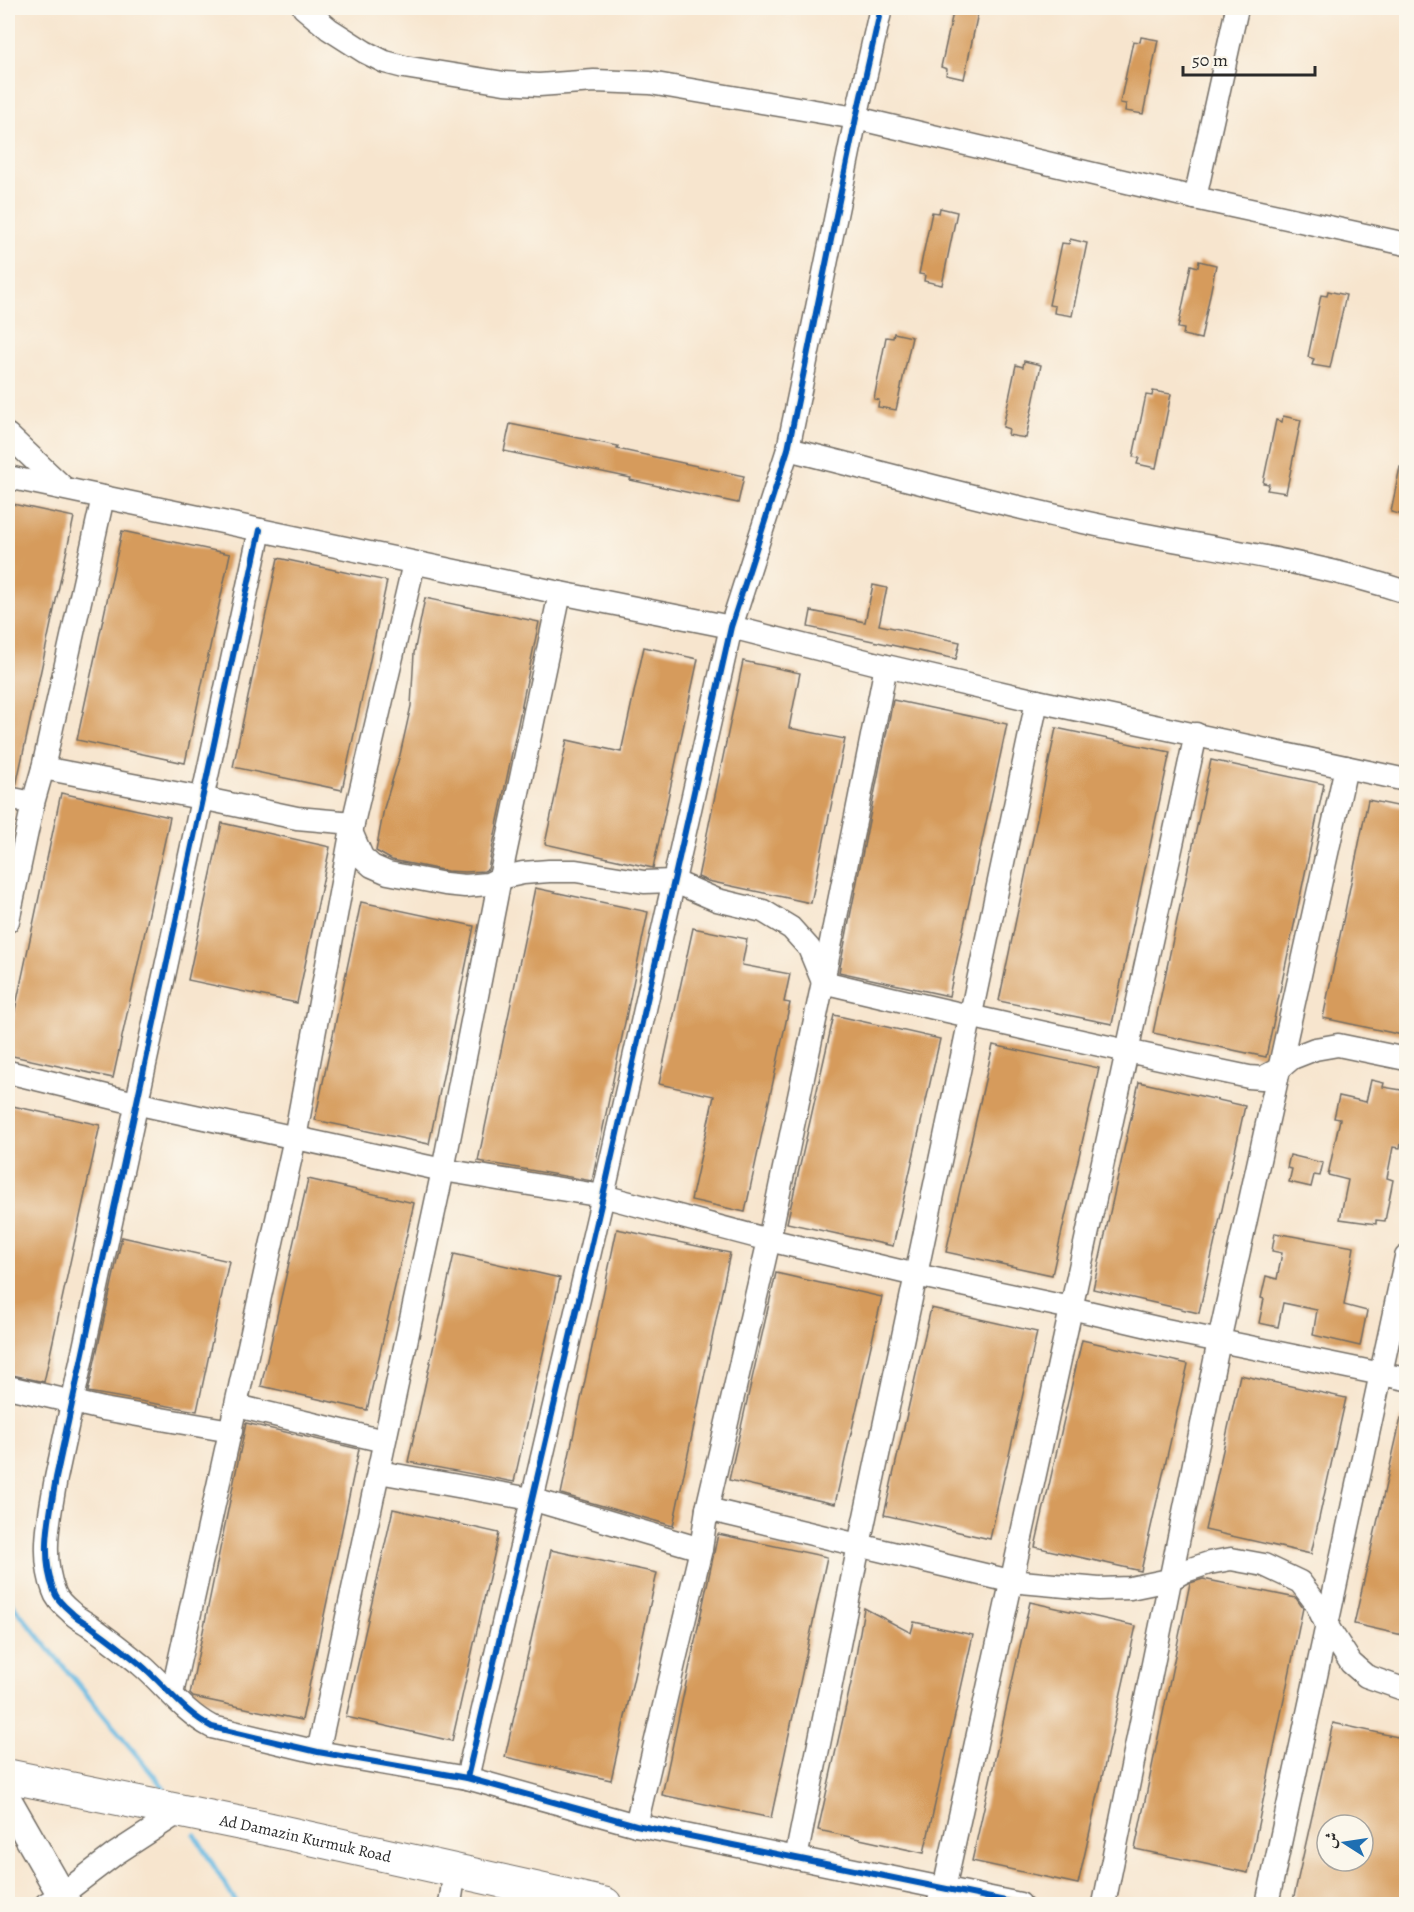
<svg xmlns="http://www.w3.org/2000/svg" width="1414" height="1912" font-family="Alegreya,Amiri,serif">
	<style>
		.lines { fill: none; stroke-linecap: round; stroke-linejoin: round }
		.stream { stroke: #67b9e2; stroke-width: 5 }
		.building { fill: #d69b5b; fill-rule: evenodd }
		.minor-casing { stroke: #726c64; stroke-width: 25 }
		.major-casing { stroke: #726c64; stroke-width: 31 }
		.highway-casing { stroke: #726c64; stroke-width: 35 }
		.minor { stroke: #fff; stroke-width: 22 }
		.major { stroke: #fff; stroke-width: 28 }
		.highway { stroke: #fff; stroke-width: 33 }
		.cycleway-casing { stroke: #fbf7ec; stroke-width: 10 }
		.cycleway { stroke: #0057b8; stroke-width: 6 }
		.labels { text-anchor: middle; stroke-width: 4.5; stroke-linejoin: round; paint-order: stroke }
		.street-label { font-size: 16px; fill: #2b2b2b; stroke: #fbf7ec }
	</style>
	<rect width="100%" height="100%" fill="#fbf7ec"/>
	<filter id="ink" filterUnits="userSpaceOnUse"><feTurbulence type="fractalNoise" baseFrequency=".0167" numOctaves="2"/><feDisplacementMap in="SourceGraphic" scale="12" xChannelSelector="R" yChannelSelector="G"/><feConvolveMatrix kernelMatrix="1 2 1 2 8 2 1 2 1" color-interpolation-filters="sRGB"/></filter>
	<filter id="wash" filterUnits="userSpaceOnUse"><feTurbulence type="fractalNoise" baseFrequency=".008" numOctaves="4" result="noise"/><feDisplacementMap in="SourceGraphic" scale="24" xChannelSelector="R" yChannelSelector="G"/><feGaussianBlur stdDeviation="1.35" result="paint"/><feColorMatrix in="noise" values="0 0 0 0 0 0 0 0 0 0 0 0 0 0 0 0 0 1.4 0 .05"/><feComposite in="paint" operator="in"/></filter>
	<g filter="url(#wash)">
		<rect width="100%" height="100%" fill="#f7e5ce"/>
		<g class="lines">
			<g class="stream">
				<polyline points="8,1597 12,1604 164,1788"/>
				<polyline points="195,1835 237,1904"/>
			</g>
		</g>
		<g id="blocks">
			<g class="building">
				<polygon points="954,8 979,8 964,79 946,75 947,69 941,67"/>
				<polygon points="1141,37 1158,40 1143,114 1125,111 1126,104 1120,103 1133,41 1140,42"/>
				<polygon points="940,208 957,212 942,285 924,281 925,275 919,274 932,212 939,213"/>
				<polygon points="1070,239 1087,243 1072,316 1054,313 1055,306 1049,305 1062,243 1069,244"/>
				<polygon points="1199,261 1216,265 1201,339 1183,335 1184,329 1178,328 1191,265 1198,267"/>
				<polygon points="1328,291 1346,295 1330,368 1312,365 1314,359 1308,357 1321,295 1327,296"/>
				<polygon points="894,333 912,337 896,410 878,407 879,400 874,399 886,337 893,338"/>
				<polygon points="1024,361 1041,365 1026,438 1008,435 1009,429 1003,427 1016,365 1023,367"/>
				<polygon points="1153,391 1171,394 1156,468 1137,464 1139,458 1133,457 1146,395 1152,396"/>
				<polygon points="1283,416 1301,420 1286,493 1267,490 1269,484 1263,483 1276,420 1282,422"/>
				<polygon points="510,424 618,446 617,449 744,476 738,503 630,480 631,478 504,451"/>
				<polygon points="1400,467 1407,467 1407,516 1391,512"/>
				<polygon points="8,503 74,517 16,786 8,785"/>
				<polygon points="122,531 230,554 185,763 77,740"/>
				<polygon points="278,558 387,581 342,790 233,767"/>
				<polygon points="873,585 887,588 879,625 960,642 956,659 808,627 811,611 865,622"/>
				<polygon points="425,598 539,622 488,869 484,871 465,872 447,871 392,860 376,851 384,808 400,755 411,706 414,653"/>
				<polygon points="644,647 698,659 653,868 545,844 567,740 621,752"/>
				<polygon points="743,661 800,673 789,728 845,739 811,903 708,881 698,877"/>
				<polygon points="893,700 1007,724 949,996 839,972"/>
				<polygon points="1056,728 1170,752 1112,1024 999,1001"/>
				<polygon points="1211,760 1324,784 1266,1057 1153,1033"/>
				<polygon points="61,793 170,817 113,1078 8,1055 8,1043"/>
				<polygon points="1368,800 1407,808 1407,1036 1323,1018"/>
				<polygon points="222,823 330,847 297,1003 188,980"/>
				<polygon points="535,888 648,912 592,1181 478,1161"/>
				<polygon points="361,902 474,926 429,1144 315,1120"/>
				<polygon points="693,928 747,939 742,965 790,974 784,1002 790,1003 745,1212 691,1200 714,1096 659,1084"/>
				<polygon points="834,1015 940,1039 893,1246 787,1223"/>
				<polygon points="993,1045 1099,1068 1052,1275 946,1252"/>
				<polygon points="1371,1080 1384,1083 1383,1087 1407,1091 1407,1120 1400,1148 1393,1147 1387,1178 1393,1180 1385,1221 1376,1220 1376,1224 1340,1219 1348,1180 1328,1175 1340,1119 1334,1118 1339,1096 1366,1102"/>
				<polygon points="1139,1082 1245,1106 1199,1313 1093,1289"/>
				<polygon points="8,1105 100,1125 44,1382 8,1374"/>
				<polygon points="1290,1155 1323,1163 1320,1176 1314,1175 1311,1187 1289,1182 1292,1169 1287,1168"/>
				<polygon points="308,1179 414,1203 367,1410 261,1386"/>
				<polygon points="617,1229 730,1253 673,1526 561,1494"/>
				<polygon points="1275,1233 1354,1247 1344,1305 1367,1311 1360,1346 1313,1335 1317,1310 1283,1303 1278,1327 1259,1323 1264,1299 1261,1298 1266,1276 1277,1279 1282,1253 1272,1251"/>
				<polygon points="122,1237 229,1261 197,1411 88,1392"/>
				<polygon points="454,1254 560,1278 514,1482 408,1462"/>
				<polygon points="776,1273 882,1297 835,1504 729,1480"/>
				<polygon points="931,1308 1037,1332 990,1539 884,1515"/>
				<polygon points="1082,1340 1188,1364 1141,1571 1035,1547"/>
				<polygon points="1240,1375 1346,1398 1311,1554 1205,1530"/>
				<polygon points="1401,1418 1407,1419 1407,1636 1354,1624"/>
				<polygon points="246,1423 359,1449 302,1720 193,1697 190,1694"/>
				<polygon points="393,1509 499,1533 452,1741 346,1717"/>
				<polygon points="718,1534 827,1557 771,1818 662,1795"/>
				<polygon points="551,1550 657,1573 611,1780 505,1757"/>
				<polygon points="1203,1579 1296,1598 1303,1608 1248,1873 1135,1849 1190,1583"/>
				<polygon points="1030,1602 1136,1626 1078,1884 972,1861"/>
				<polygon points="864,1608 911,1633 914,1622 973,1635 924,1853 818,1830 853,1674"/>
				<path d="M1333,1723L1407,1739V1890L1403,1905H1292ZM1327,1825H1363V1861H1327Z"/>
			</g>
		</g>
	</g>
	<g filter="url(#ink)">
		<use href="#blocks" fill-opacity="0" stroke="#726c64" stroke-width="1.5"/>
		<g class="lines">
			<defs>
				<g id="minor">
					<polyline points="304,8 329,29 365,52 385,62 404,67 504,83 539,85 594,81 650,83 856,118 1195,198 1406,244"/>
					<polyline points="1195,198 1237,8"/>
					<polyline points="8,435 64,488"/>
					<path d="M788,449C904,478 1019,510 1136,533C1227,551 1319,563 1406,592"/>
					<polyline points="8,477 560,593 731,627 886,666 1037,701 1406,780"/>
					<path d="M260,530L56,1478C50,1514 40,1556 54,1591C56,1598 65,1607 71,1612C77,1619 86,1622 93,1628C109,1639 125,1652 140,1664C165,1685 183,1712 212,1727L318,1752L467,1778L636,1825L1020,1904"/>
					<polyline points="43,768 201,798 297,818 353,823"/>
					<polyline points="8,798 33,803"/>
					<path d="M352,834L362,857L372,866L388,873L445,884L465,886L488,884L500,878L523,873L549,871H576L644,882L673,881L717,900L763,911L791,928L809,948L823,982C965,1016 1107,1047 1249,1077L1262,1078L1279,1069L1292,1058L1315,1049L1338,1045L1406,1059"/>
					<polyline points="8,921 33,803 43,768 103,497"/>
					<polyline points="8,1072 135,1103 443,1170 603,1196 769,1240 916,1275 1071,1308 1161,1329 1406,1379"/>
					<polyline points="8,1387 103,1409 231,1431"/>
					<polyline points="237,1406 384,1441"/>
					<polyline points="379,1472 531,1499 701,1549"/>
					<polyline points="707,1509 1010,1581 1099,1589 1130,1588 1169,1580 1185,1571 1209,1563 1231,1559 1264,1565 1300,1582 1316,1603 1327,1626 1351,1663 1366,1676 1406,1690"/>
					<polyline points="172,1694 295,1138 353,823 414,563"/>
					<polyline points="318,1752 443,1170 500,878 560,593"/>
					<polyline points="467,1778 603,1196 731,627 788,449 856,118 881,8"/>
					<polyline points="636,1825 701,1549 707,1509 769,1240 823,982 886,666"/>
					<polyline points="796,1858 859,1545 1037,701"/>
					<polyline points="46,1904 61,1895 115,1854 181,1811"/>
					<polyline points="450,1904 455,1870"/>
					<path d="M938,1904L944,1889C1027,1504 1115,1119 1196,734"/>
					<polyline points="1104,1904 1219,1341 1346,767"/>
					<polyline points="1267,1904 1406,1257"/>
				</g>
				<polyline id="major" points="8,1801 67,1904"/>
				<g id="highway">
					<path id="s1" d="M8,1776L259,1827L605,1904"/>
				</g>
			</defs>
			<use href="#minor" class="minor-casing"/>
			<use href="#major" class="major-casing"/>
			<use href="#highway" class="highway-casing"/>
			<use href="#minor" class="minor"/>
			<use href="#major" class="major"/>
			<use href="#highway" class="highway"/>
			<defs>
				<g id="cycleway">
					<path d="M260,530L56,1478C50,1514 40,1556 54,1591C56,1598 65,1607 71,1612C77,1619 86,1622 93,1628C109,1639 125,1652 140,1664C165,1685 183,1712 212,1727L318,1752L467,1778L636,1825L1020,1904"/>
					<polyline points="467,1778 603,1196 731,627 788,449 856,118 881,8"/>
				</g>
			</defs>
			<use href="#cycleway" class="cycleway-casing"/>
			<use href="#cycleway" class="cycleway"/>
		</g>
	</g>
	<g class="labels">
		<g class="street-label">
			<text dy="6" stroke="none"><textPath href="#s1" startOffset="304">Ad Damazin Kurmuk Road</textPath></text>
		</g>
	</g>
	<rect width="1414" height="1912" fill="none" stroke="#fbf7ec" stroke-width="30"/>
	<g transform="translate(1345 1843) rotate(282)"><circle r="28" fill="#fbf7ec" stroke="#a8a59f" stroke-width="1.5"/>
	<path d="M0-4.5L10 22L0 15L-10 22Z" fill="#1f6fb2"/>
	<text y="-9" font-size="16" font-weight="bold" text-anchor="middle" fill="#2b2b2b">ش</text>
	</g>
	<path d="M1183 66v9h132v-9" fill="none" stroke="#2b2b2b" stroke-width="3"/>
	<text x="1192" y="66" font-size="18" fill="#2b2b2b" stroke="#fbf7ec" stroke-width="4.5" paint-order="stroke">50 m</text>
</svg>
